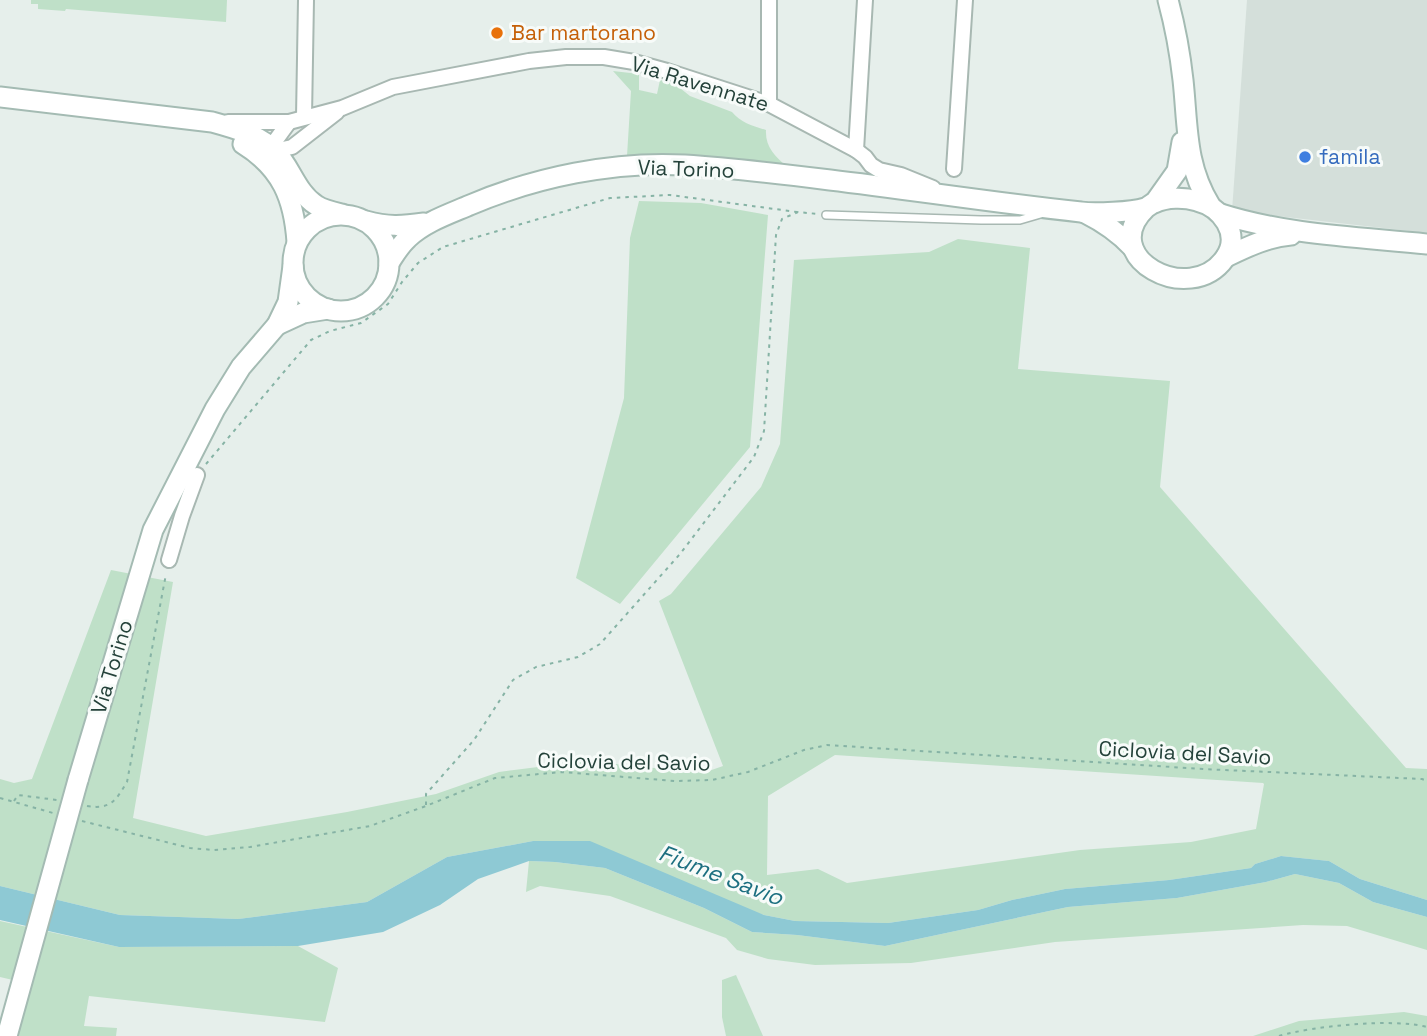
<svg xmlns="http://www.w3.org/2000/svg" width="1427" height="1036" font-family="'Space Grotesk',sans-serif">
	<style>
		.built { fill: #d4dfda }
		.green { fill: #bfe0c8; fill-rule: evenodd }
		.water { fill: #8ec9d4 }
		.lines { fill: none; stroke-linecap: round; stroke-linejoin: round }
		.lane-casing { stroke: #a8b8b2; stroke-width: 10 }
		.street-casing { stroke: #a8b8b2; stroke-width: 18 }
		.secondary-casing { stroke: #a4bbb3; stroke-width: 23 }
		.path { stroke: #86b3a5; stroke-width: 2; stroke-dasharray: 3.5 5; stroke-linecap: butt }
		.lane { stroke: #fff; stroke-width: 7 }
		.street { stroke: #fff; stroke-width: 14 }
		.secondary { stroke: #fff; stroke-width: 19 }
		.secondary-bridge-casing { stroke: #a4bbb3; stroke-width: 23; stroke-linecap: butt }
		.secondary-bridge { stroke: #fff; stroke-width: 19 }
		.food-dot { fill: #e8710a; stroke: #f7fbf9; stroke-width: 2.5 }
		.shop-dot { fill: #3f7fe0; stroke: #f7fbf9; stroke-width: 2.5 }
		.labels { text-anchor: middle; stroke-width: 6; stroke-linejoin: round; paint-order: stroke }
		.food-label { font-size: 21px; fill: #c56008; stroke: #f7fbf9; text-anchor: start }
		.street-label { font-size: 21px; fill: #24423a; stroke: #f7fbf9 }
		.shop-label { font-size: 21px; fill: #366cbe; stroke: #f7fbf9; text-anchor: start }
		.water-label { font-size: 23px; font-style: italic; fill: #1c6f80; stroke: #f7fbf9 }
	</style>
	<rect width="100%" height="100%" fill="#e6efeb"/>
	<polygon class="built" points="1247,0 1427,0 1427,233 1232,211"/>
	<g class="green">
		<polygon points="31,0 227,0 226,22 66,9 65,11 38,9 38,4 31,4"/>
		<path d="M613,71L639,74V90L657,94L660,80L675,84L690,96L732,112C741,123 753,126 766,130C765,147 775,156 787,167L662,154L627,156L631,91Z"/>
		<polygon points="639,201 701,203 768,215 750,447 620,604 576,578 624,398 630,238"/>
		<path d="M958,239L1030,248L1018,369L1170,381L1160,487L1406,768L1427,769V900L1360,879L1329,861L1281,856L1255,864L1251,868L1169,880L1065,889L1012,900L978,910L888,923L795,921L764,915L533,841L447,857L367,902L238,919L120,915L0,886V779L14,783L32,779L111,570L173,582L133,818L206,836L347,812L436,794L499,772L586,761L703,773L723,766L659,601L671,594L761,487L780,444L794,260L929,252ZM835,755L1263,783L1264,784L1256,829L1191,842L1080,850L847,883L818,869L767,875L768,796Z"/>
		<polygon points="529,861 555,862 605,868 704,908 752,932 797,935 885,946 1068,907 1177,898 1266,882 1295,874 1339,883 1373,902 1427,917 1427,950 1347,926 1303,925 1055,942 911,963 815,965 768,959 737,950 726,938 610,896 540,886 526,892"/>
		<polygon points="0,921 119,947 298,946 338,968 325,1022 89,996 84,1026 117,1028 116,1036 16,1036 30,984 0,977"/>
		<polygon points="736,975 763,1036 726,1036 722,1017 722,980"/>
		<polygon points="1404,1012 1427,1016 1427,1036 1253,1036 1299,1021"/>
	</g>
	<polygon class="water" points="533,841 590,841 764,915 795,921 888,923 978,910 1012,900 1065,889 1169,880 1251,868 1255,864 1281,856 1329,861 1360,879 1427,900 1427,917 1373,902 1339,883 1295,874 1266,882 1177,898 1068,907 885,946 797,935 752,932 704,908 605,868 555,862 529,861 478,879 440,905 383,932 298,946 119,947 0,920 0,886 120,915 238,919 367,902 447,857"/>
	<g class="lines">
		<defs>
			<polyline id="lane" points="826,215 981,220 1020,220 1044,213"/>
			<g id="street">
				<polyline points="769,0 769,104"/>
				<polyline points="304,117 306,0"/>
				<polyline points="228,122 289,122 342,108 393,87 529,61 566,57 604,57 634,62 667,71 769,104 856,150 865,157 871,165 879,170 901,175 933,188"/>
				<polyline points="856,150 865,0"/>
				<polyline points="269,152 292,147 337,112"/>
				<polyline points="270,157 270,148 289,122"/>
				<polyline points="954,169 965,0"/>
				<polyline points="169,560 182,516 197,475"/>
			</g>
			<g id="secondary">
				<path d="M1168,0C1175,26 1180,53 1183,80C1188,126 1185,164 1210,205"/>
				<path d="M0,97L212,122C234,128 260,135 276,152C291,168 297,193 316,205C323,210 333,212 342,214"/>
				<path d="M243,144C282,168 294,199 297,242"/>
				<polyline points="1155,202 1177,171 1182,142"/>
				<path d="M1085,213C1103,222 1118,232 1132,247"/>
				<path d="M1221,214C1287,235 1358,237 1427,244"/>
				<circle cx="341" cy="263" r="48"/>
				<path d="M366,221C388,227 402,226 424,223"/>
				<path d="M1226,257C1247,247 1267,237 1291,235"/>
				<path d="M389,263C395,254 400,245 408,238C425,222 449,214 470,205C536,177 613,161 685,165C733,168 782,174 830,180C913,190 997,203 1081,212C1094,214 1132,212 1145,208C1149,207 1150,204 1154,203C1167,197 1184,197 1197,201C1221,207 1242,234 1225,258C1190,308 1095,257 1146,208"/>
				<polyline points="277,325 303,313 328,309"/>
				<polyline points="78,780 153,530 215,409 241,367 277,325 288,302 293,266"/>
			</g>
		</defs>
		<use href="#lane" class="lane-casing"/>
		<use href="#street" class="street-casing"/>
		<use href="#secondary" class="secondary-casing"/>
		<g class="path">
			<polyline points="206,464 311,340 330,331 361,323 388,304 402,282 418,263 443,247 610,198 670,195 797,212"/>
			<polyline points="0,798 53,813"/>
			<polyline points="14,801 18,795 57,800"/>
			<polyline points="426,805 426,794 474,740 513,680 536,667 578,657 600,644 680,554 754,457 764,431 776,235 782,219 798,212 818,214"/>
			<path d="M87,806C111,810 116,800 127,782L166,574"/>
			<polyline points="82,821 190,848 214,850 250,847 370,826 426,806 495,778 562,772 675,781 712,780 748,772 804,750 827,745 1203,769 1422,779 1427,781"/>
			<path d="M1279,1036C1313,1026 1393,1018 1427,1027"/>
		</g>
		<use href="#lane" class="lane"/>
		<use href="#street" class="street"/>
		<use href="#secondary" class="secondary"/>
		<defs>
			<polyline id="secondary-bridge" points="7,1036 78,780"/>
		</defs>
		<use href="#secondary-bridge" class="secondary-bridge-casing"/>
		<use href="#secondary-bridge" class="secondary-bridge"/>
	</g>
	<circle class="food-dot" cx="497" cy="33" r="7"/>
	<circle class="shop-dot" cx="1305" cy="157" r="7"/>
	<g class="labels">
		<g class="food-label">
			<text x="511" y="40">Bar martorano</text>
		</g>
		<g class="street-label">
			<text transform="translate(700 84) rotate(17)" y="7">Via Ravennate</text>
			<text transform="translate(686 169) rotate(2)" y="7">Via Torino</text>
			<text transform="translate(112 667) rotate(-73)" y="7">Via Torino</text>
			<text transform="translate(1185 753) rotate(3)" y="7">Ciclovia del Savio</text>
			<text transform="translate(624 762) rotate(1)" y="7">Ciclovia del Savio</text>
		</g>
		<g class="shop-label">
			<text x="1319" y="164">famila</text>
		</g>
		<g class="water-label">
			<text transform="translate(721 875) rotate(21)" y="8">Fiume Savio</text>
		</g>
	</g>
</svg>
